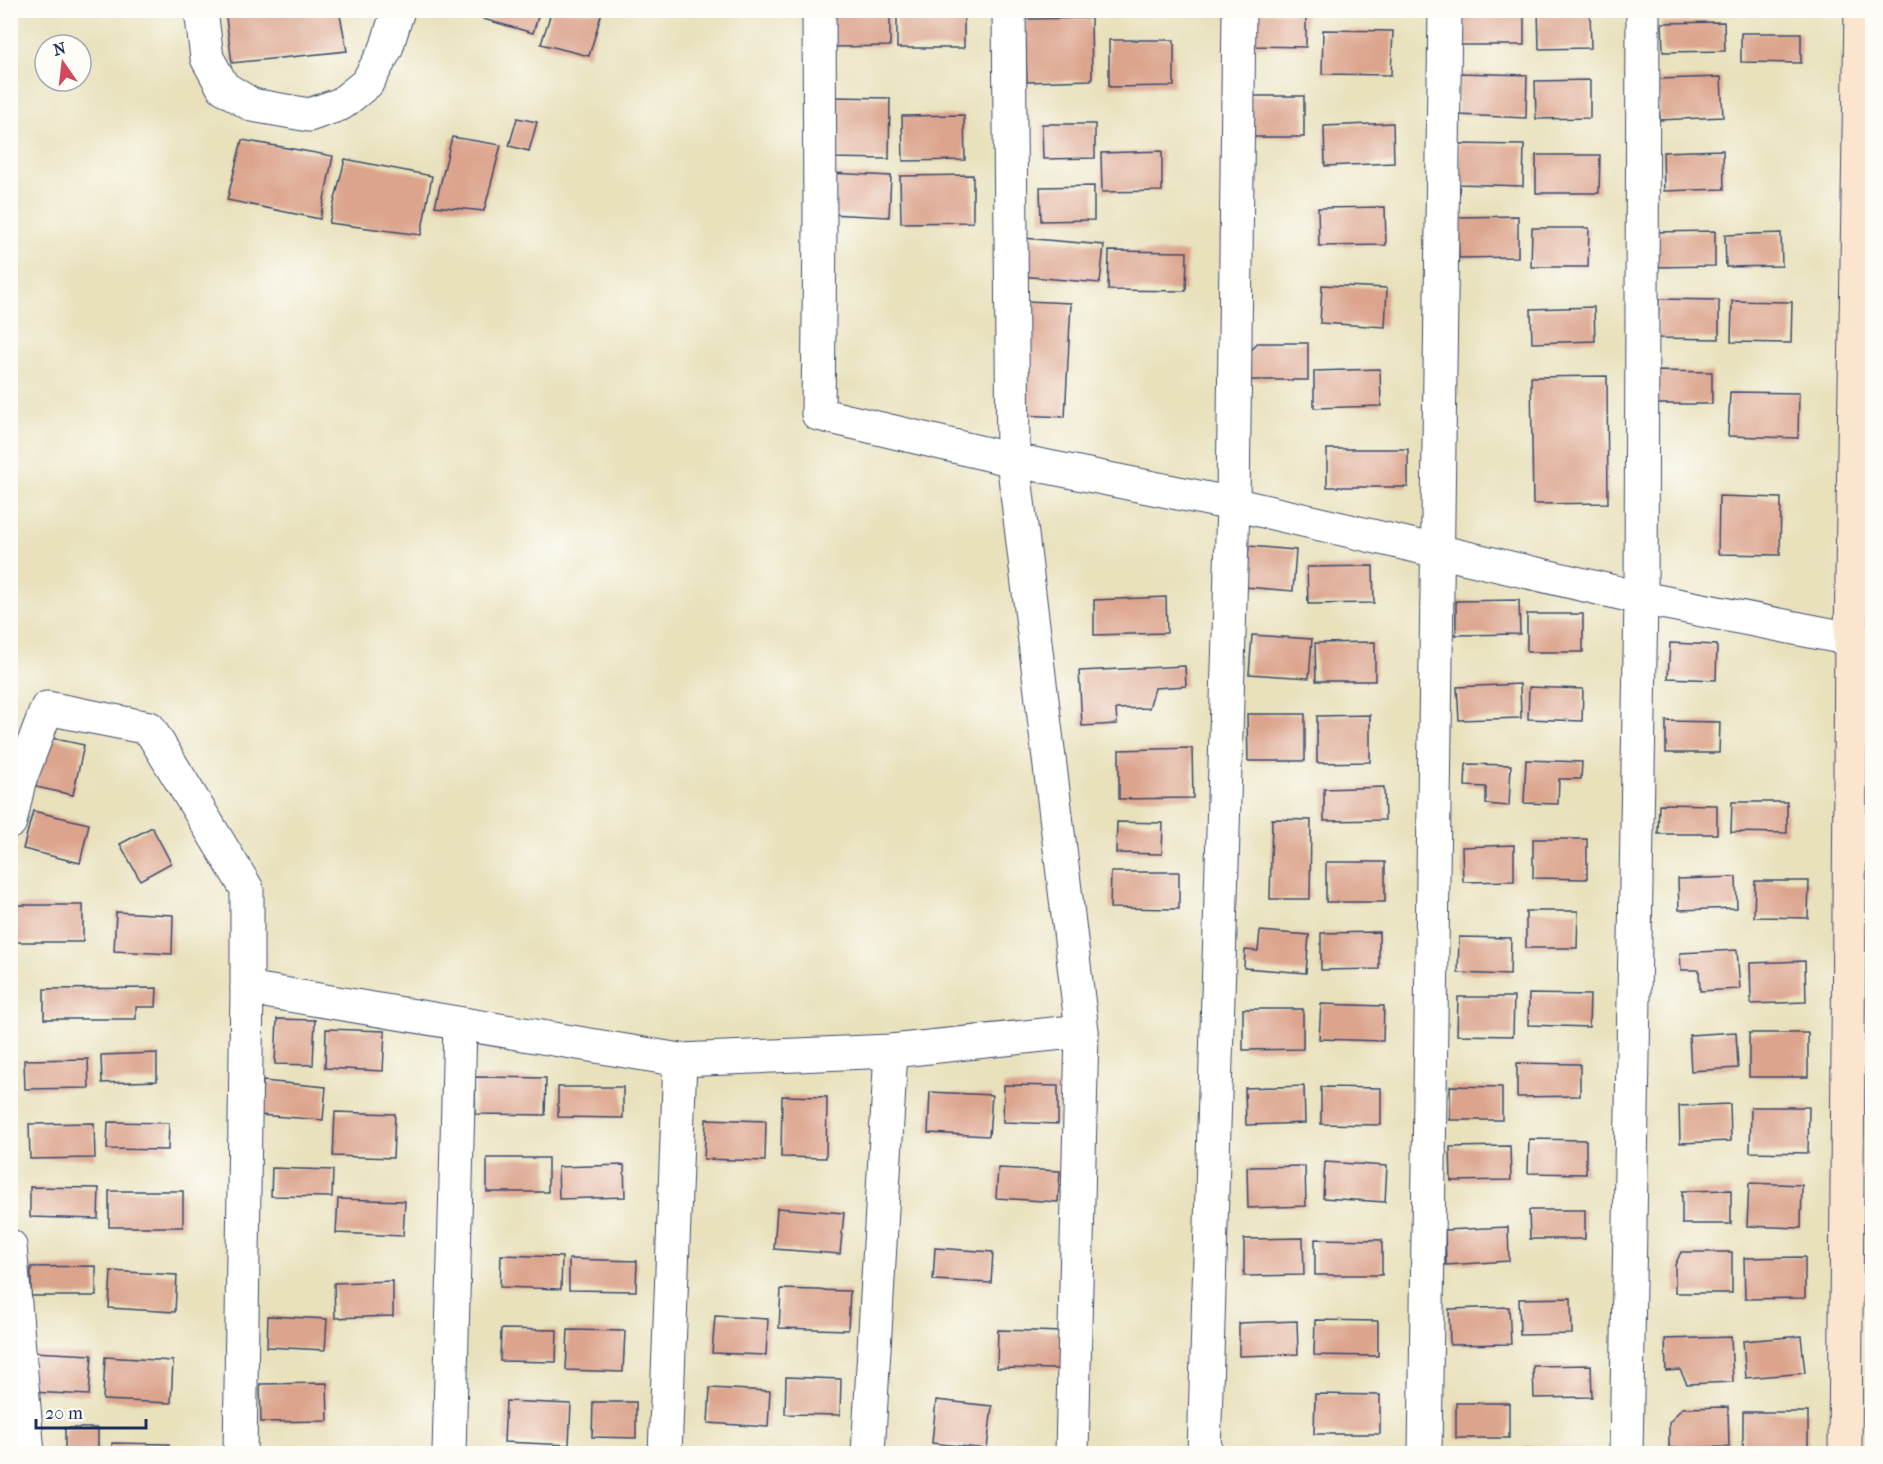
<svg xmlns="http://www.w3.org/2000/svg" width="1883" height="1464" font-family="'IM FELL French Canon',serif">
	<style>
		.building { fill: #dca48d }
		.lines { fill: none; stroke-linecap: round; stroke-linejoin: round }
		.street-casing { stroke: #3a4a6c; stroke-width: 35 }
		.secondary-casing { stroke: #3a4a6c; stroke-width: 35 }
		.street { stroke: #fff; stroke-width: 33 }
		.secondary { stroke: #fce5cf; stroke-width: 33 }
	</style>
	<rect width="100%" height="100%" fill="#fdfcf7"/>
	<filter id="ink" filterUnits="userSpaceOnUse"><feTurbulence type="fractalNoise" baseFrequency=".0167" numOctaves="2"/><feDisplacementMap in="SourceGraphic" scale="12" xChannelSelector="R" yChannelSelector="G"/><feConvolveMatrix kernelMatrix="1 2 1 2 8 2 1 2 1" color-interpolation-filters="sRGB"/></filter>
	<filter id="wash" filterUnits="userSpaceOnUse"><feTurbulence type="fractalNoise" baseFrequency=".008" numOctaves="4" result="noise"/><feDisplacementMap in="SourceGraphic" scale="24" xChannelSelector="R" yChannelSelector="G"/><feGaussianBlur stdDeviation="1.35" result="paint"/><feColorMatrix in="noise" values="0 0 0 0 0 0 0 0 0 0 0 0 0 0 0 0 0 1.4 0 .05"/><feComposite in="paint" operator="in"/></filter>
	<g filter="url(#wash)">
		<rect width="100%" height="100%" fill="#e8e1bc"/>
		<g id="blocks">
			<g class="building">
				<polygon points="225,10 339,10 347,51 232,63"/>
				<polygon points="486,10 540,10 533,33 483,19"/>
				<polygon points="552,10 602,12 589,56 541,44"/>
				<polygon points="831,10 890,10 890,46 832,47"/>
				<rect x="897" y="10" width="67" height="38"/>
				<polygon points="1151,10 1192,10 1192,15 1151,13"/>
				<rect x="1457" y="10" width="67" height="35"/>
				<polygon points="1538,10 1590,10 1591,48 1539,49"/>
				<polygon points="1250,12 1306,13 1306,47 1249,46"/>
				<polygon points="1091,18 1092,80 1027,82 1025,19"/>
				<polygon points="1724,22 1725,51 1663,52 1662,23"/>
				<polygon points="1323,30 1393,31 1391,75 1322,74"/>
				<polygon points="1741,33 1801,33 1801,63 1741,62"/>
				<polygon points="1109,40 1174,40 1174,86 1109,87"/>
				<polygon points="1459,73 1527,75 1526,118 1458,115"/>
				<polygon points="1721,77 1723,117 1660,120 1658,79"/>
				<polygon points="1590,80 1590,118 1536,119 1535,81"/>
				<polygon points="1247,96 1304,96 1304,137 1246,137"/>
				<polygon points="832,97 890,98 889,159 831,158"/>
				<polygon points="964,115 965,160 903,161 902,116"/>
				<polygon points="517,118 537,122 529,151 509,146"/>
				<polygon points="1393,123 1394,163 1325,166 1324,126"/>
				<polygon points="1042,124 1095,124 1095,158 1043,159"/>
				<polygon points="452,137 501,145 484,211 435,206"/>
				<polygon points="242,140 333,156 320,219 227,200"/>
				<polygon points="1459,144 1524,145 1523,186 1458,184"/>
				<polygon points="1723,150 1724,189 1664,191 1663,152"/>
				<polygon points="1162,151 1162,191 1102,192 1101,153"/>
				<polygon points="1536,155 1600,155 1599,193 1536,193"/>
				<polygon points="345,159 432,176 421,235 329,223"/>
				<polygon points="830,173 891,176 889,217 828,214"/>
				<polygon points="973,175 973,222 901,223 900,176"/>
				<polygon points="1094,186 1094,220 1041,221 1040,187"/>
				<polygon points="1385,207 1386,245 1319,246 1318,208"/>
				<polygon points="1518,216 1518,257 1459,258 1458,217"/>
				<polygon points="1532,228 1589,228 1588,267 1531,267"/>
				<polygon points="1715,231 1715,266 1654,267 1653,232"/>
				<polygon points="1781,233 1782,266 1726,267 1725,235"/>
				<polygon points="1023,238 1104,245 1100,283 1020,276"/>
				<polygon points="1109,251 1187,252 1186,291 1108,290"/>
				<polygon points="1322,285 1387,288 1385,327 1320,323"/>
				<polygon points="1659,299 1719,300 1719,339 1658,338"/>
				<polygon points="1026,301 1071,303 1065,417 1020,415"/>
				<polygon points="1732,301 1792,302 1791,343 1731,342"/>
				<polygon points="1594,307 1595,341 1532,343 1531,309"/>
				<polygon points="1257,343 1308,343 1308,380 1245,380 1244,360"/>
				<polygon points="1380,369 1381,406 1314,408 1314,371"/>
				<polygon points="1655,371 1712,372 1712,404 1654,404"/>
				<polygon points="1607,376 1608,503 1533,504 1531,377"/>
				<polygon points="1730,392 1799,393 1798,438 1728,436"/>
				<rect x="1327" y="449" width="81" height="38"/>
				<polygon points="1719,496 1781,498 1780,555 1718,554"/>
				<polygon points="1249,546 1296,550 1293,591 1245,587"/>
				<polygon points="1373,566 1374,603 1308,604 1307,567"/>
				<polygon points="1166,597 1167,633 1094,635 1094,600"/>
				<polygon points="1519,600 1520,634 1456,635 1456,601"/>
				<rect x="1527" y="614" width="56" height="38"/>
				<polygon points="1252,635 1312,639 1309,678 1249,674"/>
				<polygon points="1375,642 1375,681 1316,681 1315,643"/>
				<polygon points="1670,643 1717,645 1716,680 1668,678"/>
				<polygon points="1185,666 1186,686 1155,688 1149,708 1116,709 1117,724 1082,726 1079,671"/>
				<polygon points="1520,684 1521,718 1459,720 1457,687"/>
				<polygon points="1529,687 1583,689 1582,721 1528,719"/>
				<polygon points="1247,714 1305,714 1305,761 1248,761"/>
				<polygon points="1370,715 1370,762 1317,763 1317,716"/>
				<polygon points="1666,721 1720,722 1719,753 1666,753"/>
				<polygon points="47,737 84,745 73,795 36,787"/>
				<polygon points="1192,748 1193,798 1119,799 1119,750"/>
				<polygon points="1526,760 1582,762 1581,779 1559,779 1558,804 1524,803"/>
				<polygon points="1466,764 1511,765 1509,806 1486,804 1486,787 1465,786"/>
				<polygon points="1384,787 1385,820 1324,821 1324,789"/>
				<polygon points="1732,802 1787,802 1787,833 1731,832"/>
				<polygon points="1659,804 1717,805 1717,834 1658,834"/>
				<polygon points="33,811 89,824 80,863 23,849"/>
				<polygon points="1272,819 1311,820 1310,899 1270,899"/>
				<polygon points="1117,822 1163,823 1162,854 1116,853"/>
				<polygon points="152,827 171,863 140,880 120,844"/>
				<polygon points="1533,839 1587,839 1587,879 1533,878"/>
				<polygon points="1514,845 1514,881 1463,882 1462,847"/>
				<rect x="1326" y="862" width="59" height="40"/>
				<polygon points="1111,872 1179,872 1179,909 1110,908"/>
				<polygon points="1736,877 1737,908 1679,910 1678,879"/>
				<polygon points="1755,881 1809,881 1808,918 1754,917"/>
				<rect x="15" y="905" width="68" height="37"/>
				<polygon points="1526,911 1578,911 1577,948 1526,948"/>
				<polygon points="116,912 173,915 172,954 114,951"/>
				<polygon points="1260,931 1309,935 1306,973 1244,968 1245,950 1258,951"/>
				<polygon points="1379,932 1379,969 1321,970 1321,933"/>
				<polygon points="1459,937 1511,938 1510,975 1458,973"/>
				<polygon points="1737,950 1740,989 1700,991 1699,970 1681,970 1680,953"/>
				<polygon points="1805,961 1806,1002 1751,1004 1750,963"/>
				<polygon points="157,988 156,1007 136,1007 136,1019 44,1019 44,989"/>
				<polygon points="1529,994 1590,995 1589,1027 1528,1025"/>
				<polygon points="1458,997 1514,997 1513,1036 1457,1035"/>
				<polygon points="1321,1004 1384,1006 1383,1041 1319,1039"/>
				<polygon points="1243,1009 1303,1009 1303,1049 1243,1050"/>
				<polygon points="277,1019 315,1020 313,1065 275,1064"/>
				<polygon points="326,1029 385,1031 383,1071 325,1068"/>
				<polygon points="1736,1032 1738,1068 1691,1071 1689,1035"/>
				<rect x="1749" y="1033" width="59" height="44"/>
				<polygon points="157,1053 157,1081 102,1083 101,1055"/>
				<polygon points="88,1059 89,1088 25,1089 24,1060"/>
				<polygon points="1517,1063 1580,1064 1580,1096 1517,1097"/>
				<polygon points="475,1077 546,1078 545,1115 475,1114"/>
				<polygon points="263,1081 326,1087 323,1120 260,1115"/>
				<polygon points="1004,1085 1058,1086 1058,1124 1003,1122"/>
				<polygon points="1304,1086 1305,1123 1246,1125 1245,1088"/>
				<polygon points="1450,1086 1502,1087 1502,1120 1450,1120"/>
				<polygon points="558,1087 623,1087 623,1118 558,1117"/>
				<polygon points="1321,1087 1381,1088 1381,1125 1321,1124"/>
				<polygon points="930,1092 992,1095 989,1136 928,1133"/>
				<polygon points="782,1096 827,1097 826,1158 781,1157"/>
				<polygon points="1730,1104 1731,1141 1680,1143 1679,1106"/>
				<polygon points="1751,1107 1809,1107 1808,1153 1750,1152"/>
				<polygon points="335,1112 395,1114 393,1158 333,1156"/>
				<polygon points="706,1119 766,1121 765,1161 704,1159"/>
				<polygon points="108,1122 169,1123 168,1150 107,1149"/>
				<polygon points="94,1123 95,1158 30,1159 29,1124"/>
				<polygon points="1529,1139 1586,1140 1586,1174 1528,1173"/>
				<polygon points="1510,1146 1511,1180 1451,1181 1450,1147"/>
				<rect x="487" y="1158" width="61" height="34"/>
				<polygon points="1325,1162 1387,1166 1385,1202 1323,1198"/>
				<polygon points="624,1165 625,1197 559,1199 558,1167"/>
				<polygon points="1305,1166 1306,1206 1248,1208 1247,1167"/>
				<polygon points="272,1168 333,1170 332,1197 271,1196"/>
				<polygon points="998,1168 1060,1171 1058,1202 996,1198"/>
				<polygon points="1749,1183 1802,1185 1801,1228 1747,1226"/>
				<polygon points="30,1187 99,1188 98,1219 30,1217"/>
				<polygon points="1731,1190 1731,1224 1682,1224 1682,1191"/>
				<rect x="109" y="1191" width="74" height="36"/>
				<polygon points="338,1199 405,1201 403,1236 336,1233"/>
				<polygon points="777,1208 844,1213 840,1254 774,1249"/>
				<polygon points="1529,1210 1585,1210 1585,1239 1530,1239"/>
				<polygon points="1508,1227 1509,1261 1446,1265 1445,1230"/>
				<polygon points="1303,1238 1304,1275 1244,1276 1244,1239"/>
				<polygon points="1315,1239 1382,1240 1382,1275 1315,1275"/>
				<polygon points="935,1248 993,1252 991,1283 933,1280"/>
				<polygon points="1681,1252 1732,1252 1732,1293 1675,1293 1675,1265"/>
				<polygon points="501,1255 562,1257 561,1289 500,1287"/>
				<polygon points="1805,1257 1805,1298 1745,1299 1744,1258"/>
				<polygon points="569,1259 637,1261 636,1291 569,1290"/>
				<polygon points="96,1266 96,1296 31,1296 31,1267"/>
				<polygon points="111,1271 177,1275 175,1312 109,1308"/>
				<polygon points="393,1281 393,1316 335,1318 334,1283"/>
				<polygon points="781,1289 850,1291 848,1330 779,1328"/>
				<polygon points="1571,1298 1572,1334 1520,1335 1519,1299"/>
				<polygon points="1509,1307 1511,1344 1450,1345 1449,1309"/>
				<polygon points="268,1316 327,1319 325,1350 267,1347"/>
				<polygon points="715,1316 768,1319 766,1355 712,1353"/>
				<polygon points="1315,1320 1378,1321 1378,1356 1314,1355"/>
				<polygon points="1297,1321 1298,1354 1239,1356 1239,1323"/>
				<polygon points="501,1329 557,1330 556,1362 500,1361"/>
				<polygon points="568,1330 625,1331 623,1372 566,1370"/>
				<polygon points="998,1330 1063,1332 1062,1369 997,1368"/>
				<polygon points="1801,1336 1805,1373 1746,1378 1743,1341"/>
				<polygon points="1731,1337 1733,1382 1687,1384 1680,1370 1666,1371 1665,1339"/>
				<polygon points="33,1352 92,1355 89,1395 31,1392"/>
				<polygon points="105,1357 173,1361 171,1403 103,1400"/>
				<polygon points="1591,1365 1592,1397 1534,1398 1533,1366"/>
				<polygon points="786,1377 841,1379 840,1415 785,1414"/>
				<polygon points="327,1383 328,1421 261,1422 260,1384"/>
				<polygon points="710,1388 770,1391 768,1427 708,1423"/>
				<polygon points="1315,1394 1380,1395 1380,1434 1314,1434"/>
				<polygon points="936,1400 992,1406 987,1449 932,1443"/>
				<polygon points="506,1401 571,1404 569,1445 504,1442"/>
				<polygon points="593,1402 636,1402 636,1438 592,1437"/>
				<rect x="1456" y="1403" width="53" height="35"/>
				<polygon points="1728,1407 1729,1447 1669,1448 1669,1423 1682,1408"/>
				<rect x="1743" y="1412" width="65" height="36"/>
				<rect x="65" y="1428" width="33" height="26"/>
				<polygon points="112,1443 169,1444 169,1454 112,1454"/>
				<rect x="1524" y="1449" width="58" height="5"/>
			</g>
		</g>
	</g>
	<g filter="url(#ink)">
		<use href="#blocks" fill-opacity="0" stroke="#3a4a6c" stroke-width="1.5"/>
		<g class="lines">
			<defs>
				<g id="street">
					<polyline points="201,10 207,58 223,87 252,105 309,115 341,104 367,83 386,49 398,10"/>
					<polyline points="819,10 820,227 818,414 1013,460 1233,504 1641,598 1872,643"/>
					<polyline points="1009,10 1013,460 1082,1031 1072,1454"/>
					<polyline points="10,822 19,782 47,708 149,728 247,889 247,988 240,1454"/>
					<polyline points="247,988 680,1060 891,1051 1082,1031"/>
					<polyline points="10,1246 28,1454"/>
					<polyline points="449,1454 460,1024"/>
					<polyline points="665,1454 680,1060"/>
					<polyline points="868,1454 891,1051"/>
					<polyline points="1204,1454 1233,504 1239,10"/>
					<polyline points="1425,1454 1445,10"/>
					<polyline points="1626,1454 1641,598 1643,10"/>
				</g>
				<polyline id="secondary" points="1845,1454 1851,638 1861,10"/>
			</defs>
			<use href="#street" class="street-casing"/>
			<use href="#secondary" class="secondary-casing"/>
			<use href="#street" class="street"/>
			<use href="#secondary" class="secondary"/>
		</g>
	</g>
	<rect width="1883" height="1464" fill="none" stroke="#fdfcf7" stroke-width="36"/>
	<g transform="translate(63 63) rotate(346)"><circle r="28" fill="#fdfcf7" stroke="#a3aaba" stroke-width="1.5"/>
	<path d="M0-4.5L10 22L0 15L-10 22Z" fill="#d1495b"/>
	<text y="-9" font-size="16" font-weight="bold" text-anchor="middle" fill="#1b2f5e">N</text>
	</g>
	<path d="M36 1419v9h110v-9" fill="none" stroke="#1b2f5e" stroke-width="3"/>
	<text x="45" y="1419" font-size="18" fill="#1b2f5e" stroke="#fdfcf7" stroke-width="4.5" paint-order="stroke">20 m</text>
</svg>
